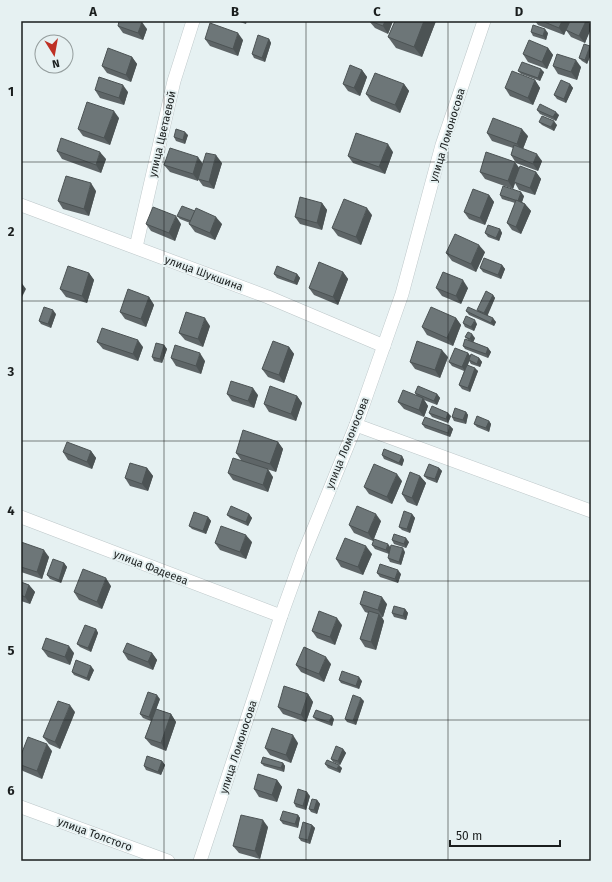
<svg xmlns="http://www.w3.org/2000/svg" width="612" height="882" font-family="'Fira Sans',sans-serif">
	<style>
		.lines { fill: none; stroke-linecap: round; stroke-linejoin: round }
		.street-casing { stroke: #bdc7c9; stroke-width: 14 }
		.street { stroke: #fff; stroke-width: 13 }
		.wall { fill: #5e6567 }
		.shaded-wall { fill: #4c5354 }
		.building { fill: #6d7678; stroke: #4c5354 }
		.grid { fill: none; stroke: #1a1e1e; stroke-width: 1; stroke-opacity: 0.55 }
		.labels { text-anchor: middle; stroke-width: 4; stroke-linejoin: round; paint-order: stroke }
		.street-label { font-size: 11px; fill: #1a1e1e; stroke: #e6f1f2 }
		.neatline { fill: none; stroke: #1a1e1e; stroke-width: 1.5 }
		.grid-label { font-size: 13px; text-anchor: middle; font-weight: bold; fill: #1a1e1e }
	</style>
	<rect width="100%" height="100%" fill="#e6f1f2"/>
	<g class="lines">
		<defs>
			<g id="street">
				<polyline points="21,205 268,297 384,346"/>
				<polyline points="136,247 174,81 193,21"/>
				<polyline points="356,425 591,511"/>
				<polyline points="21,517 281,616"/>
				<polyline points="21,807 168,861"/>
				<polyline points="200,861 281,616 303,555 356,425 402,294 442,145 484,21"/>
			</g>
		</defs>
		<use href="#street" class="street-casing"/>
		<use href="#street" class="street"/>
	</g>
	<g class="wall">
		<polygon points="237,21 247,21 246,24"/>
		<polygon points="369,21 393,21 388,34 375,28"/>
		<polygon points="395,21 436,21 422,57 396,48 388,37"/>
		<polygon points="535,21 588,21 591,26 585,43 571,37 566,30 564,35 538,25"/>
		<polygon points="118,26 147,29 143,40 123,33"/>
		<polygon points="531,32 548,33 546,40 533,36"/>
		<polygon points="205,39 243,40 238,56 210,46"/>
		<polygon points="269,39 271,43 265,62 254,58 252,54"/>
		<polygon points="548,48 553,55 547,69 528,62 523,54"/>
		<polygon points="591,48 591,54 587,64 582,61 579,58"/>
		<polygon points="132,57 137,64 131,82 107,73 102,66"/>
		<polygon points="553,66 581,67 577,80 558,74"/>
		<polygon points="362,70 367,77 360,96 348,91 343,84"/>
		<polygon points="518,71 544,72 540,81 521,74"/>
		<polygon points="535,80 540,88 533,105 510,96 505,88"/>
		<polygon points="404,84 409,91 400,113 371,101 366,94"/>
		<polygon points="570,84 573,88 566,103 557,99 554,95"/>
		<polygon points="95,90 128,92 124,105 100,98"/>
		<polygon points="537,110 559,115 556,121 540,114"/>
		<polygon points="119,118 110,145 83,136 78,129"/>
		<polygon points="539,122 557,125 554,131 542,125"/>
		<polygon points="487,133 528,136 523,149 542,161 538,171 516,163 511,155 513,148 492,141"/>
		<polygon points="188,135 185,144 176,141 174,137"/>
		<polygon points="57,151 106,159 101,173 62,159"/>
		<polygon points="393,152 385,174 353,163 348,156"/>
		<polygon points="222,163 214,189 203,186 198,179 198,181 170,172 164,165"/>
		<polygon points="519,168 536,172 541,179 535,195 519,190 515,183 513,189 485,179 480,172"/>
		<polygon points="96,191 89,216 63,209 58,201"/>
		<polygon points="489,195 494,202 485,225 469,219 464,212"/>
		<polygon points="500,195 524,196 522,202 525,204 531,211 521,234 512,230 507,223 515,203 502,199"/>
		<polygon points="322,203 327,210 322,230 300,224 295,217"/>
		<polygon points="372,215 361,245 338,236 332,228"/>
		<polygon points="177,216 222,224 215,240 195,232 189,224 190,223 180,219"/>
		<polygon points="146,224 181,224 175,241 151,231"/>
		<polygon points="500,229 502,233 499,241 488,237 485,233"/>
		<polygon points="485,252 476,272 452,261 446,253"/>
		<polygon points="502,265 505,269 501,279 483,272 480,268"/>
		<polygon points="343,272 348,279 338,305 314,295 309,288"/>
		<polygon points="89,273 94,280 87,303 66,297 60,289"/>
		<polygon points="274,274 297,274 300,278 297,285 277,278"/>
		<polygon points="436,288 468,288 461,304 442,296"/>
		<polygon points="493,295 495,298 487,315 496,322 494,326 469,315 466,311 478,311 477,310"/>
		<polygon points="149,297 154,305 146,327 125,319 120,312"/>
		<polygon points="56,314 51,328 41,324 39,321"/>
		<polygon points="456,318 461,325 453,346 427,335 422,327"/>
		<polygon points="463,323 477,324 474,331 465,327"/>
		<polygon points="210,326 203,347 185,340 179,333"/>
		<polygon points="465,337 475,338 473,342 488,348 491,352 488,358 465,349 463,346 468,340"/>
		<polygon points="97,342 143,347 138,361 103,349"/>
		<polygon points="164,345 167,349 162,363 154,361 152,357"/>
		<polygon points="289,347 294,354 284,383 268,377 262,369"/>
		<polygon points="468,353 470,356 479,358 482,362 480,367 471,364 469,361 468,365 478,371 470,392 462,389 459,385 464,371 452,366 449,362"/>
		<polygon points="448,357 440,378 415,369 410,362"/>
		<polygon points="171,358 205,361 201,374 176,366"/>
		<polygon points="415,393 437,394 440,398 437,405 424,400 428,406 424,417 404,409 398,402 417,396"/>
		<polygon points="227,394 258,395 254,408 232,401"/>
		<polygon points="297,396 302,403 296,421 269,412 264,404"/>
		<polygon points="466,412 468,415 466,424 454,421 452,417"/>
		<polygon points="429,413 451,416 448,423 432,417"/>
		<polygon points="489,421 491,424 489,432 477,427 474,424"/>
		<polygon points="422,424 450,426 453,429 450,437 425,428"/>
		<polygon points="278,442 283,449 276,472 251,464 273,477 268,492 233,480 228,473 241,460 236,453"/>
		<polygon points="91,451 96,458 92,469 68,460 63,452"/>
		<polygon points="382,455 402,456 404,460 402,466 384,459"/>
		<polygon points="147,468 153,476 148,491 130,486 125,478"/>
		<polygon points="439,468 442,471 437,483 427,479 424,476"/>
		<polygon points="420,476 426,483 417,506 407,502 402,494"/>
		<polygon points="402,481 392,504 369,494 364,487"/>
		<polygon points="249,514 252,518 248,526 230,518 227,515"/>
		<polygon points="412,514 415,518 410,533 402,530 399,527"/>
		<polygon points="208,517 211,521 206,534 192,529 189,526"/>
		<polygon points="381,521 373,541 354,533 349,525"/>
		<polygon points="392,540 409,542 406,548 394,544"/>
		<polygon points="21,542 49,557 42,579 21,572"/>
		<polygon points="252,542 246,559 220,550 215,543"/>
		<polygon points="372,545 391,548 389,554 375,549"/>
		<polygon points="405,552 401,565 390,562 388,558"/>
		<polygon points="372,554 363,575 341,567 336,559"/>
		<polygon points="64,563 67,567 61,583 50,579 47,575"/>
		<polygon points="377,573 401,574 398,583 380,577"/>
		<polygon points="21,582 29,585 35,592 30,604 21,601"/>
		<polygon points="111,586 102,609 79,600 74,592"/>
		<polygon points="360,604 387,604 383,617 382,617 384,621 376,650 365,647 360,639 368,613 365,612"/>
		<polygon points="405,609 408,613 406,620 394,617 392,613"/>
		<polygon points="342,625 335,645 317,638 312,631"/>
		<polygon points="96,629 98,633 91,652 80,647 77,644"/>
		<polygon points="42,649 74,653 70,665 48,657"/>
		<polygon points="123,652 152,653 157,660 153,670 128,660"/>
		<polygon points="331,664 324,682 301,672 296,665"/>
		<polygon points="94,670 89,681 74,675 72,672"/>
		<polygon points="339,680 362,681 359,689 341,683"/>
		<polygon points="308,694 313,702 306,722 283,714 278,707"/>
		<polygon points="160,699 156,709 171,714 176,722 166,751 151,745 145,738 151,721 143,718 140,714"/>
		<polygon points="364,701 356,725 347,722 345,719"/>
		<polygon points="75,712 60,749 49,744 43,737"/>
		<polygon points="313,717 334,719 332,726 316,720"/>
		<polygon points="298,743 291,763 270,755 265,748"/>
		<polygon points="343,749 346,753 340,765 333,762 331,759"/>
		<polygon points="52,751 42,779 23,771 21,769 21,755"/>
		<polygon points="162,761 165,765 161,775 146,770 144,766"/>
		<polygon points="261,763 283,763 285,766 284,772 264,766"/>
		<polygon points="325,764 342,768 340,773 328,768"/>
		<polygon points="277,780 282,787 277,802 259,797 254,789"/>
		<polygon points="310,796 306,810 296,807 294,803"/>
		<polygon points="317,800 320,804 317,814 311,812 309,809"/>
		<polygon points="298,815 300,818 298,828 283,824 280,820"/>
		<polygon points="312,825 315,828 310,844 301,841 299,838"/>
		<polygon points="268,827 260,859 239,853 233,846"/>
	</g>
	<g class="shaded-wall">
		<polygon points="385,21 393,21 388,34 383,26"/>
		<polygon points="424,21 436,21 422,57 414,47"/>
		<polygon points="562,21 570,21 564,35 559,28"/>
		<polygon points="586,21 588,21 591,26 591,29 585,43 579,36"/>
		<polygon points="142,22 147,29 143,40 138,33"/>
		<polygon points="545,29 548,33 546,40 543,36"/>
		<polygon points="238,33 243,40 238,56 233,49"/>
		<polygon points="269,39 271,43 265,62 262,58"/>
		<polygon points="590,46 591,48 591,54 587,64 585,60"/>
		<polygon points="548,48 553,55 547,69 542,62"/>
		<polygon points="132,57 137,64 131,82 126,75"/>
		<polygon points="576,60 581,67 577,80 571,72"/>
		<polygon points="541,69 544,72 540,81 538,78"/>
		<polygon points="362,70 367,77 360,96 354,88"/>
		<polygon points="535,80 540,88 533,105 528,98"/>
		<polygon points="404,84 409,91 400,113 395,105"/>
		<polygon points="570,84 573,88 566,103 564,99"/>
		<polygon points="123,85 128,92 124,105 119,98"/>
		<polygon points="114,111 119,118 110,145 104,138"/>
		<polygon points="556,112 559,115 556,121 553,117"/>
		<polygon points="554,121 557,125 554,131 551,127"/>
		<polygon points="522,129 528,136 522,151 517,144"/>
		<polygon points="185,132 188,135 185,144 183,140"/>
		<polygon points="388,144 393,152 385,174 379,167"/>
		<polygon points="100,152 106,159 101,173 96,165"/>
		<polygon points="537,154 542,161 538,171 533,164"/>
		<polygon points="216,155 222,163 214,189 209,182"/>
		<polygon points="198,157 203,164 198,181 193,174"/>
		<polygon points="515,162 520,169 514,182 515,183 513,189 508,181"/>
		<polygon points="536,172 541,179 535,195 530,188"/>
		<polygon points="91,183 96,191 89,216 84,209"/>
		<polygon points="521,192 524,196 521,205 518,201"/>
		<polygon points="489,195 494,202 485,225 480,218"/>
		<polygon points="322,203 327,210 322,230 317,223"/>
		<polygon points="525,204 531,211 521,234 516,227"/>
		<polygon points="367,208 372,215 361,245 356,237"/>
		<polygon points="176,216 181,224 175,241 169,233"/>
		<polygon points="216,217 222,224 215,240 210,233"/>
		<polygon points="500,229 502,233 499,241 496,238"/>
		<polygon points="479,245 485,252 476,272 471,264"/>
		<polygon points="502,265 505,269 501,279 498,275"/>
		<polygon points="343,272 348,279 338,305 333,297"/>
		<polygon points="89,273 94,280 87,303 82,296"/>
		<polygon points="297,274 300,278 297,285 294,282"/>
		<polygon points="463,280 468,288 461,304 456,296"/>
		<polygon points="21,282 26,289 21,299"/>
		<polygon points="493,295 495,298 487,317 484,313"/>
		<polygon points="149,297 154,305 146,327 141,319"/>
		<polygon points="53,310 56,314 51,328 48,324"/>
		<polygon points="205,318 210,326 203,347 198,339"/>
		<polygon points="456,318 461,325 453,346 447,338"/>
		<polygon points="493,318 496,322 494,326 491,323"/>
		<polygon points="475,320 477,324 474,331 471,327"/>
		<polygon points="472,334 475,338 473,343 470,339"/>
		<polygon points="138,340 143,347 138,361 133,354"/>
		<polygon points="164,345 167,349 162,363 160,359"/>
		<polygon points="289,347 294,354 284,383 279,375"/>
		<polygon points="488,348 491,352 488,358 486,354"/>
		<polygon points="442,350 448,357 440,378 435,370"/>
		<polygon points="200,353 205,361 201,374 196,366"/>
		<polygon points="468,353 471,357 465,371 462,367"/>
		<polygon points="479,358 482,362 480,367 477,364"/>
		<polygon points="475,368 478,371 470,392 468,388"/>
		<polygon points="253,388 258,395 254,408 248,401"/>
		<polygon points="437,394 440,398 437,405 434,401"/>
		<polygon points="297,396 302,403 296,421 291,414"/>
		<polygon points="423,398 428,406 424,417 419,410"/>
		<polygon points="466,412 468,415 466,424 463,420"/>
		<polygon points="448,413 451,416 448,423 446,419"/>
		<polygon points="489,421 491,424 489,432 486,428"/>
		<polygon points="450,426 453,429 450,437 448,433"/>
		<polygon points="278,442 283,449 276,472 270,464"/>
		<polygon points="91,451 96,458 92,469 87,462"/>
		<polygon points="402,456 404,460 402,466 399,463"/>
		<polygon points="147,468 153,476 148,491 142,484"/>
		<polygon points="439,468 442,471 437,483 435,479"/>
		<polygon points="268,469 273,477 268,492 263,485"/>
		<polygon points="397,474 402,481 392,504 387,497"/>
		<polygon points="420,476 426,483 417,506 412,498"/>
		<polygon points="249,514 252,518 248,526 246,522"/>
		<polygon points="376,514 381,521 373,541 368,533"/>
		<polygon points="412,514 415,518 410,533 407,529"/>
		<polygon points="208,517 211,521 206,534 203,531"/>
		<polygon points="246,535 252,542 246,559 240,552"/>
		<polygon points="406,538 409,542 406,548 404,544"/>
		<polygon points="388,544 391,548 389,554 386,550"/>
		<polygon points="366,546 372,554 363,575 358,567"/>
		<polygon points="403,548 405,552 401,565 399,562"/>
		<polygon points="44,550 49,557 42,579 37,572"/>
		<polygon points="64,563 67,567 61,583 59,580"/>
		<polygon points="398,570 401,574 398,583 395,579"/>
		<polygon points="106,578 111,586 102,609 97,602"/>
		<polygon points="29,585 35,592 30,604 25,597"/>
		<polygon points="382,597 387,604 383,617 378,610"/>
		<polygon points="405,609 408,613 406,620 403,616"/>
		<polygon points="379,614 384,621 376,650 371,642"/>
		<polygon points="337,618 342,625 335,645 330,637"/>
		<polygon points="96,629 98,633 91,652 88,648"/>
		<polygon points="69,646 74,653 70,665 65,657"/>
		<polygon points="152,653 157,660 153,670 148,662"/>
		<polygon points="326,657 331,664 324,682 319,674"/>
		<polygon points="91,666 94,670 89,681 87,678"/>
		<polygon points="359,677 362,681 359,689 356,686"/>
		<polygon points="308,694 313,702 306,722 301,715"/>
		<polygon points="157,695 160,699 152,721 149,717"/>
		<polygon points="361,698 364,701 356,725 353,721"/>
		<polygon points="70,705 75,712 60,749 55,742"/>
		<polygon points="171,714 176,722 166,751 161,743"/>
		<polygon points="332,716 334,719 332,726 329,722"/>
		<polygon points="293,735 298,743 291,763 286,755"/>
		<polygon points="47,744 52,751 42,779 37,771"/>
		<polygon points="343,749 346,753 340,765 338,761"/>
		<polygon points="162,761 165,765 161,775 158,772"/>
		<polygon points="283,763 285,766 284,772 281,768"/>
		<polygon points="339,765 342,768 340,773 337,769"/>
		<polygon points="277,780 282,787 277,802 272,795"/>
		<polygon points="307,792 310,796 306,810 303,806"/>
		<polygon points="317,800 320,804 317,814 314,810"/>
		<polygon points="298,815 300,818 298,828 295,824"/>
		<polygon points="263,820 268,827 260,859 255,851"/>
		<polygon points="312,825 315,828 310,844 308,840"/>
	</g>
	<g class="building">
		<polygon points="119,21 139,21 142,22 138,33 118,26"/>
		<polygon points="370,21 385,21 383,26"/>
		<polygon points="395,21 424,21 414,47 388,37"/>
		<polygon points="542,21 562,21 559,28"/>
		<polygon points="570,21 586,21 579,36 566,30"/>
		<polygon points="210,23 238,33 233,49 205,39"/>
		<polygon points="533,25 545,29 543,36 531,32"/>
		<polygon points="258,35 269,39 262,58 252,54"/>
		<polygon points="529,40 548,48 542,62 523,54"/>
		<polygon points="584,44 590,46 585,60 579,58"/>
		<polygon points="108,48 132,57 126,75 102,66"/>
		<polygon points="557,54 576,60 571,72 553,66"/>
		<polygon points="522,62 541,69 538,78 518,71"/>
		<polygon points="350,65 362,70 354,88 343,84"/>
		<polygon points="512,71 535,80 528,98 505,88"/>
		<polygon points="375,73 404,84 395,105 366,94"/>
		<polygon points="99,77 123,85 119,98 95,90"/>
		<polygon points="561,80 570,84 564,99 554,95"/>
		<polygon points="87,102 114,111 104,138 78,129"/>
		<polygon points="540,104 556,112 553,117 537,110"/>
		<polygon points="542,116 554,121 551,127 539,122"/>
		<polygon points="493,118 522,129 517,144 487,133"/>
		<polygon points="176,129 185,132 183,140 174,137"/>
		<polygon points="356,133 388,144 379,167 348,156"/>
		<polygon points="61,138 100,152 96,165 57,151"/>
		<polygon points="514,145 537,154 533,164 511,155"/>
		<polygon points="170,148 198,157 193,174 164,165"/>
		<polygon points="486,152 515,162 508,181 480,172"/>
		<polygon points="206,153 216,155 209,182 198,179"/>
		<polygon points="520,166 536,172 530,188 514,182"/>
		<polygon points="66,176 91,183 84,209 58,201"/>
		<polygon points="503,186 521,192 518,201 500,195"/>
		<polygon points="473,189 489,195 480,218 464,212"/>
		<polygon points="300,197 322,203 317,223 295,217"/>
		<polygon points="344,199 367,208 356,237 332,228"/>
		<polygon points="516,200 525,204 516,227 507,223"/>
		<polygon points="182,206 195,211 191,221 177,216"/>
		<polygon points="153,207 176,216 169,233 146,224"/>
		<polygon points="196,208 216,217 210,233 189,224"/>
		<polygon points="488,225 500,229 496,238 485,233"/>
		<polygon points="455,234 479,245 471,264 446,253"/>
		<polygon points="484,258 502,265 498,275 480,268"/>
		<polygon points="319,262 343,272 333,297 309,288"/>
		<polygon points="68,266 89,273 82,296 60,289"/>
		<polygon points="277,266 297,274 294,282 274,274"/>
		<polygon points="443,272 463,280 456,296 436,288"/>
		<polygon points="128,289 149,297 141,319 120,312"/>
		<polygon points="486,291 493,295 484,313 477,310"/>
		<polygon points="44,307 53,310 48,324 39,321"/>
		<polygon points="431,307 456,318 447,338 422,327"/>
		<polygon points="468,307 493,318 491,323 466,311"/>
		<polygon points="186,312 205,318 198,339 179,333"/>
		<polygon points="466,316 475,320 471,327 463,323"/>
		<polygon points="102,328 138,340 133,354 97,342"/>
		<polygon points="468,332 472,334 470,339 465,337"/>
		<polygon points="465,339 488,348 486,354 463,346"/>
		<polygon points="273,341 289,347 279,375 262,369"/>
		<polygon points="417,341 442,350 435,370 410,362"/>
		<polygon points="156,343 164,345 160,359 152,357"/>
		<polygon points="175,345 200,353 196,366 171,358"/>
		<polygon points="455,348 468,353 462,367 449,362"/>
		<polygon points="471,354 479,358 477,364 469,360"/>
		<polygon points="467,365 475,368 468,388 459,385"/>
		<polygon points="231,381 253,388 248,401 227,394"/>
		<polygon points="270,386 297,396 291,414 264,404"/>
		<polygon points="418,386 437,394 434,401 415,393"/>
		<polygon points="403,390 423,398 419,410 398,402"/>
		<polygon points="432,406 448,413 446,419 429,413"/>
		<polygon points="455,408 466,412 463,420 452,417"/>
		<polygon points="477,416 489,421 486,428 474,424"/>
		<polygon points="425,417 450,426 448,433 422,424"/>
		<polygon points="243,430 278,442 270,464 236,453"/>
		<polygon points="67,442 91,451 87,462 63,452"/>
		<polygon points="384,449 402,456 399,463 382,455"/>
		<polygon points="233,458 268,469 263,485 228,473"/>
		<polygon points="130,463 147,468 142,484 125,478"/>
		<polygon points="374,464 397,474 387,497 364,487"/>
		<polygon points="429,464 439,468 435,479 424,476"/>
		<polygon points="410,472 420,476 412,498 402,494"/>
		<polygon points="231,506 249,514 246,522 227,515"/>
		<polygon points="357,506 376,514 368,533 349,525"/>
		<polygon points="404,511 412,514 407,529 399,527"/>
		<polygon points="194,512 208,517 203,531 189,526"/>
		<polygon points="221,526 246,535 240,552 215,543"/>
		<polygon points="394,534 406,538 404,544 392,540"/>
		<polygon points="345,538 366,546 358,567 336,559"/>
		<polygon points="374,539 388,544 386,550 372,545"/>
		<polygon points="21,542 44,550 37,572 21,567"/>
		<polygon points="391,545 403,548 399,562 388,558"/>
		<polygon points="53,559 64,563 59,580 47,575"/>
		<polygon points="380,564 398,570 395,579 377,573"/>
		<polygon points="83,569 106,578 97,602 74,592"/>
		<polygon points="21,582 29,585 25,597 21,595"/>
		<polygon points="364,591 382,597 378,610 360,604"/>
		<polygon points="394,606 405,609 403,616 392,613"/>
		<polygon points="319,611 337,618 330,637 312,631"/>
		<polygon points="369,611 379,614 371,642 360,639"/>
		<polygon points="85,625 96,629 88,648 77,644"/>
		<polygon points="46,638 69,646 65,657 42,649"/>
		<polygon points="127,643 152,653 148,662 123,652"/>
		<polygon points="304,647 326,657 319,674 296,665"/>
		<polygon points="76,660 91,666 87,678 72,672"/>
		<polygon points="342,671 359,677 356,686 339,680"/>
		<polygon points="284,686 308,694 301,715 278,707"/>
		<polygon points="148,692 157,695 149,717 140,714"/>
		<polygon points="353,695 361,698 353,721 345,719"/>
		<polygon points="58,701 70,705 55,742 43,737"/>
		<polygon points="156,709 171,714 161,743 145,738"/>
		<polygon points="316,710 332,716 329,722 313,717"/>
		<polygon points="272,728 293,735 286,755 265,748"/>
		<polygon points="28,737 47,744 37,771 21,765 21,755"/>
		<polygon points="336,746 343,749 338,761 331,759"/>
		<polygon points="147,756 162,761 158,772 144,766"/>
		<polygon points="263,757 283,763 281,768 261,763"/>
		<polygon points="327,760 339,765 337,769 325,764"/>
		<polygon points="258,774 277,780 272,795 254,789"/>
		<polygon points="298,789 307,792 303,806 294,803"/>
		<polygon points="312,799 317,800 314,810 309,809"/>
		<polygon points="283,811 298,815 295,824 280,820"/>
		<polygon points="241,815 263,820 255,851 233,846"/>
		<polygon points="303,822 312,825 308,840 299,838"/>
	</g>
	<path class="grid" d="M164,21V861M306,21V861M448,21V861M21,162H591M21,301H591M21,441H591M21,581H591M21,720H591"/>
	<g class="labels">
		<g class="street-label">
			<text transform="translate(162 134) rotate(-77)" y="4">улица Цветаевой</text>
			<text transform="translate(447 135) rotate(-73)" y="4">улица Ломоносова</text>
			<text transform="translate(204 273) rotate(20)" y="4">улица Шукшина</text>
			<text transform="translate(347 443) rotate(-68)" y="4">улица Ломоносова</text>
			<text transform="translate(151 567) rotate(21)" y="4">улица Фадеева</text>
			<text transform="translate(238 747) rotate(-72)" y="4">улица Ломоносова</text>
			<text transform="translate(95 834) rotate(20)" y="4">улица Толстого</text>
		</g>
	</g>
	<rect width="612" height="882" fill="none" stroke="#e6f1f2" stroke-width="44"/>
	<g transform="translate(54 54) rotate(169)"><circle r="19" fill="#e6f1f2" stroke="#949d9d"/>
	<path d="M0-3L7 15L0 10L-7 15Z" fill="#be3024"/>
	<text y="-6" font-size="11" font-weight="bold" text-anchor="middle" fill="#1a1e1e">N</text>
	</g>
	<path d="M450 840v6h110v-6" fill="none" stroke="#1a1e1e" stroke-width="2"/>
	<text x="456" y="840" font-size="12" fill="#1a1e1e" stroke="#e6f1f2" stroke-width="3" paint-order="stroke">50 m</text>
	<rect x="22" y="22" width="568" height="838" class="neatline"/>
	<g class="grid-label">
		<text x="93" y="16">A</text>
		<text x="235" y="16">B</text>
		<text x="377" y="16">C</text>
		<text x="519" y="16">D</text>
		<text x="11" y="96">1</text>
		<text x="11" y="236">2</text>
		<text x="11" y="376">3</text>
		<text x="11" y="515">4</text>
		<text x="11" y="655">5</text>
		<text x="11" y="795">6</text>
	</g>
</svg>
